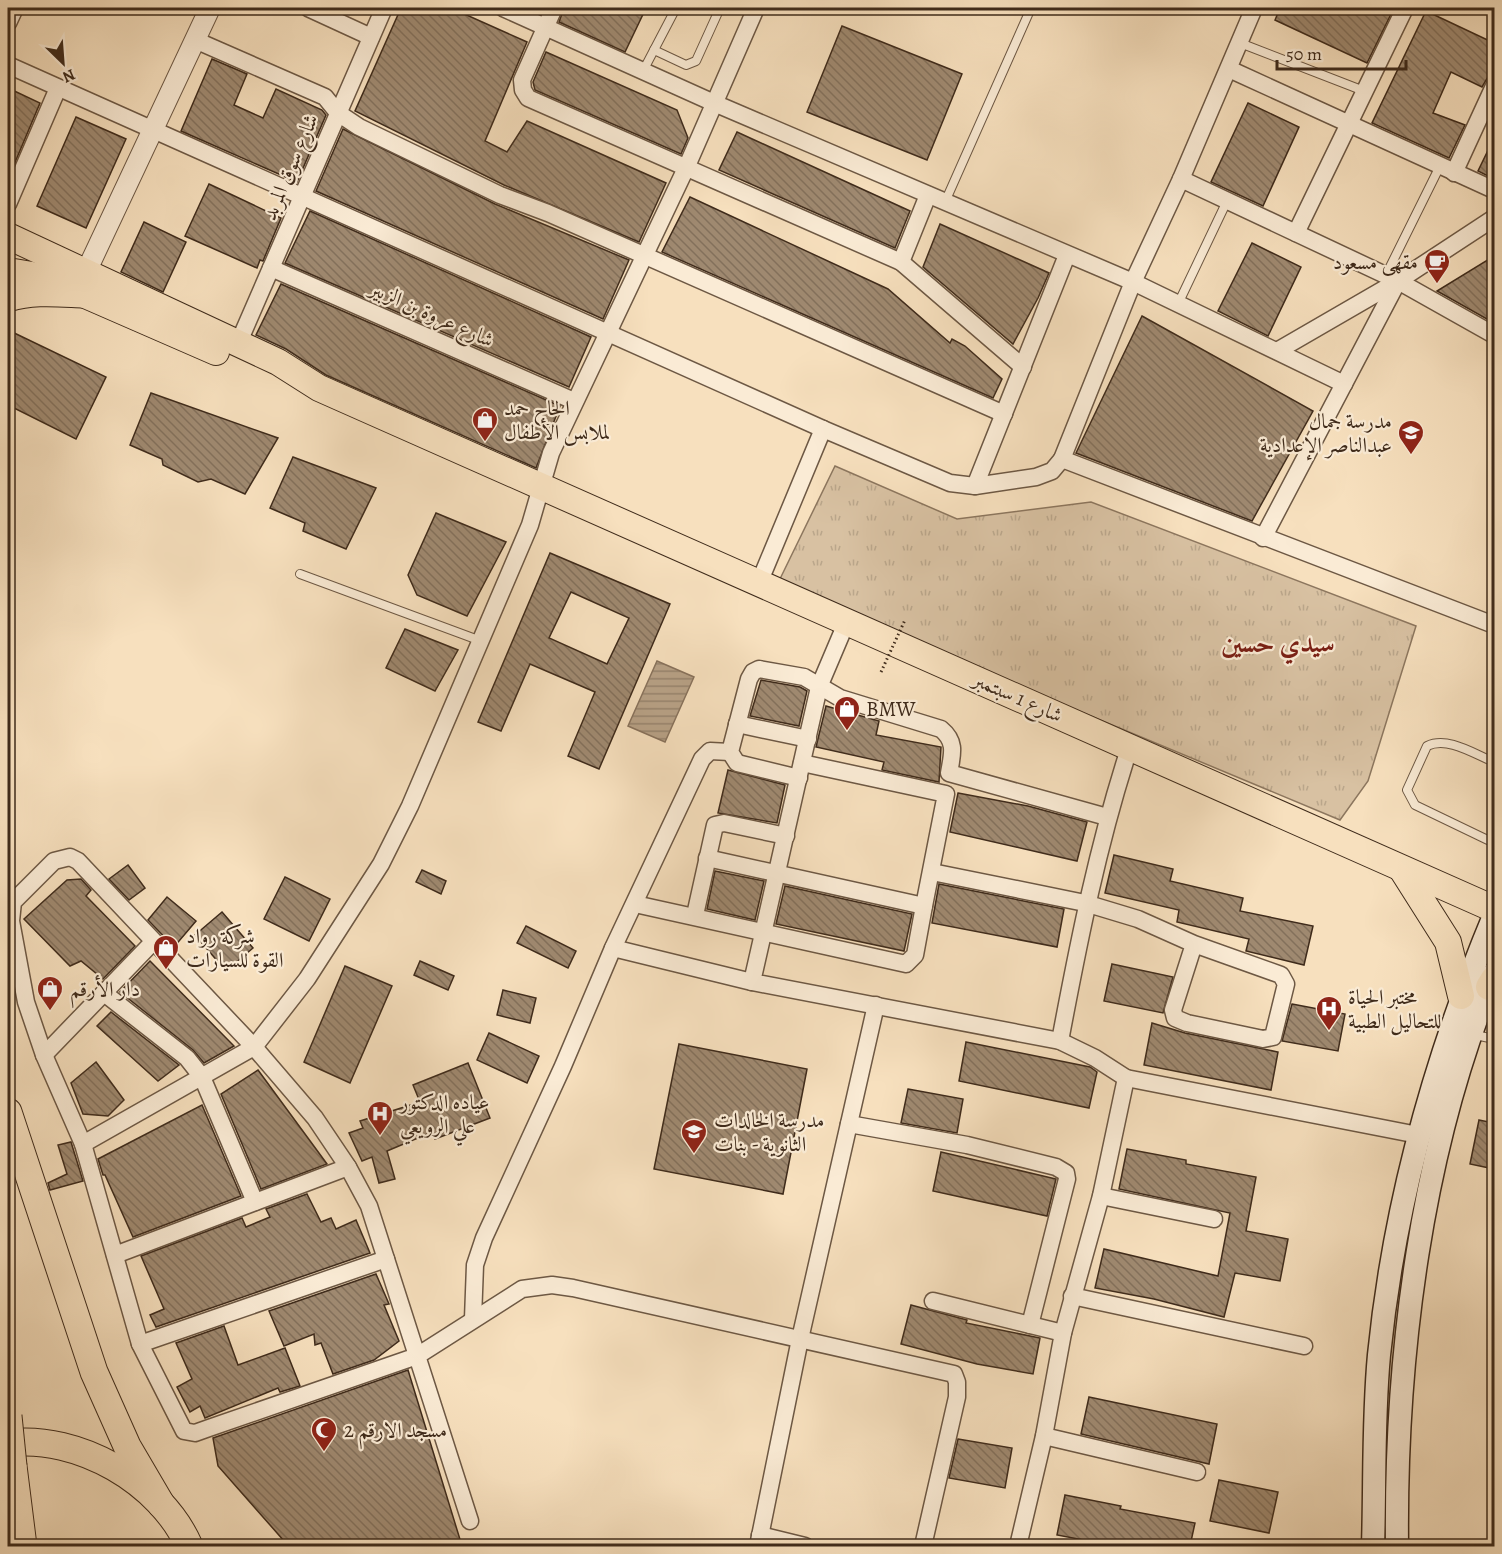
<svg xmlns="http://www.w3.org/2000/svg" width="1502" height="1554" font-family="Alegreya,Amiri,serif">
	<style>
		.park { fill: url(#park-tufts); stroke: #8c765e; stroke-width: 1.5 }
		.water { fill: url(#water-rules); stroke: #88725c; stroke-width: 1.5 }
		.building { fill: url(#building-back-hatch); stroke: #3f2b1b; stroke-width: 1.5; fill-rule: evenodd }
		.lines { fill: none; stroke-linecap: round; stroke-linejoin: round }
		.service-casing { stroke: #6d5844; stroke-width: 10 }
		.minor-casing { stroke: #6d5844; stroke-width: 19 }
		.tertiary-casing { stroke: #6d5844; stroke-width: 22 }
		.secondary-casing { stroke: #3f2b1b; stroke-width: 25 }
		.primary-casing { stroke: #3f2b1b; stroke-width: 28 }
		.trunk-casing { stroke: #3f2b1b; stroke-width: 29 }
		.service { stroke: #faebd5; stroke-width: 8 }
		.minor { stroke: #faebd5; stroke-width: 16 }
		.tertiary { stroke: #faebd5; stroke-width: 20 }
		.secondary { stroke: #faebd5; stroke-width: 22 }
		.primary { stroke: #f7e0be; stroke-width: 26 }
		.trunk { stroke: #f7e0be; stroke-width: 27 }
		.trunk-bridge-casing { stroke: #3f2b1b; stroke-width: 29; stroke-linecap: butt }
		.path-bridge { stroke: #3f2b1b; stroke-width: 3; stroke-dasharray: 1.5 3; stroke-linecap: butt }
		.trunk-bridge { stroke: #f7e0be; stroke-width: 27 }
		.labels { text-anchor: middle; stroke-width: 4.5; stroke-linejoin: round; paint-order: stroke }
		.street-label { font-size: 21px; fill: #3f2b1b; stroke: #faebd5 }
		.poi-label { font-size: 21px; fill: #3f2b1b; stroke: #faebd5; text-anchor: start }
		.district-label { font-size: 27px; font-weight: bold; fill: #7a1f14; stroke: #faebd5 }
	</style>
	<defs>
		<pattern id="park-tufts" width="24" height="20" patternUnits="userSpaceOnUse" patternTransform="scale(1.5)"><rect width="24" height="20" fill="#d8c1a2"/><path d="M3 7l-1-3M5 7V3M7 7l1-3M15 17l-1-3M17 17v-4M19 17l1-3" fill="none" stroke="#baa68b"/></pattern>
		<pattern id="water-rules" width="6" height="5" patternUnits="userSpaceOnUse" patternTransform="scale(1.5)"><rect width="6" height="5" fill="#b8a287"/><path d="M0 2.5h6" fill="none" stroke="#97846e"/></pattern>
		<pattern id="building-back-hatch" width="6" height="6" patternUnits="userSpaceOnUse" patternTransform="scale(1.5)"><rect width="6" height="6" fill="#9f8970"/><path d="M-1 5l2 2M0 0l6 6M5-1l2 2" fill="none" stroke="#83705b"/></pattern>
	</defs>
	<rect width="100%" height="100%" fill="#f7e0be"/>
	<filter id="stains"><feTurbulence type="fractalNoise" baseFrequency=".00333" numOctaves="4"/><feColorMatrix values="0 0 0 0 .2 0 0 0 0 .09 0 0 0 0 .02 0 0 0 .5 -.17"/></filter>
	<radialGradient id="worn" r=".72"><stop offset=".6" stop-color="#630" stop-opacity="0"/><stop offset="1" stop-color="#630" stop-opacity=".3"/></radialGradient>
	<polygon class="park" points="835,466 957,519 1091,502 1416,626 1368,781 1340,820 777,585"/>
	<polygon class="water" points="657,661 694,677 665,742 628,726"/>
	<g class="building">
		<polygon points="401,8 451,8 527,42 485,141 507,152 527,121 666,183 639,242 504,185 355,111"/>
		<polygon points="564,8 646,8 625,52 559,22"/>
		<polygon points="1280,8 1394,8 1367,63 1275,20"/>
		<polygon points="1426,11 1494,43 1494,67 1482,87 1451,72 1433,113 1465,125 1449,158 1372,123"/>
		<polygon points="842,26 962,74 927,160 807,112"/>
		<polygon points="546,52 677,110 688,138 681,154 535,90 533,82"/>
		<polygon points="212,59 247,74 234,105 263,118 276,89 322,110 326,115 297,182 181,131"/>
		<polygon points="8,88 40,103 8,179"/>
		<polygon points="1248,103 1299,127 1263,206 1211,182"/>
		<polygon points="76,117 126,139 86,228 37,206"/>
		<polygon points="343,129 495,204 629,260 603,319 316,191"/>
		<polygon points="737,132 910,211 895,248 719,170"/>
		<polygon points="1494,138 1494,179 1478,171"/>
		<polygon points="209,184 281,218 263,261 260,260 257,268 185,236"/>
		<polygon points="690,197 888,289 950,343 952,339 965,346 1002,379 993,398 662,252"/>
		<polygon points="310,211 591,337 569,387 285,263"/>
		<polygon points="144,222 186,242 163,292 121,272"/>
		<polygon points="940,224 1049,273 1038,298 1013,344 923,267"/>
		<polygon points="1252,243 1301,267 1268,336 1218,311"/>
		<polygon points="1494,256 1494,323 1437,291"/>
		<polygon points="281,284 560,406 536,468 326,375 286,349 256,335"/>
		<polygon points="1142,316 1313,411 1252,521 1076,453"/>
		<polygon points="8,330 106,377 76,439 8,405"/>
		<polygon points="151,393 278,438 245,494 211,479 198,482 163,465 162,459 130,445"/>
		<polygon points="293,457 376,488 346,549 303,531 305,523 270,508"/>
		<polygon points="436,513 506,542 467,616 417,595 408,575"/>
		<path d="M550,553L670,604L599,769L568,756L595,692L530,664L501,731L478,722ZM571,592L629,618L607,664L549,638Z"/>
		<polygon points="405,629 458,650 435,691 386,668"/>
		<polygon points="761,680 800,687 807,691 799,726 750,716"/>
		<polygon points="826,706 879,721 876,735 941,747 939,782 882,770 884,762 816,747"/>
		<polygon points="728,770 785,785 777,823 718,813"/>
		<polygon points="958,793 1028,806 1087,822 1077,861 950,832"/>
		<polygon points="1114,855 1173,869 1170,881 1243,898 1240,911 1313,926 1304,965 1246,951 1249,939 1177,922 1179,910 1105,893"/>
		<polygon points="128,865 145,888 129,900 109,879"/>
		<polygon points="422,870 446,881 441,894 416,882"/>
		<polygon points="715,871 764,881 755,920 707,909"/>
		<polygon points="285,877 330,899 309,941 264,919"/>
		<polygon points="81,879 91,890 86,896 135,946 103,979 81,961 70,966 24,919 67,880"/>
		<polygon points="939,884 1064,909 1057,947 932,923"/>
		<polygon points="785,886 912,914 904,951 776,924"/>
		<polygon points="167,897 196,921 174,947 148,920"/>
		<polygon points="222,912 253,948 226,971 195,935"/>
		<polygon points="526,926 576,951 568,968 517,943"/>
		<polygon points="150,961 234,1046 204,1063 193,1050 120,992"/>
		<polygon points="420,961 454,976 448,990 414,975"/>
		<polygon points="1112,964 1173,977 1163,1013 1104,1001"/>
		<polygon points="345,966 392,986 350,1083 304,1062"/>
		<polygon points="503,990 536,998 530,1023 497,1015"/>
		<polygon points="1292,1004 1345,1014 1338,1051 1282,1041"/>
		<polygon points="111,1012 179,1065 158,1081 97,1026"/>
		<polygon points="1152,1023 1185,1033 1278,1052 1271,1090 1144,1065"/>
		<polygon points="489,1033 539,1056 527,1083 477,1060"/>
		<polygon points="966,1042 1090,1067 1097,1072 1089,1108 959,1081"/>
		<polygon points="679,1044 807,1069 783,1194 654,1169"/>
		<polygon points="96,1062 124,1100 108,1116 83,1114 71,1083"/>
		<polygon points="468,1063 490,1118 435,1139 432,1132 387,1151 395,1179 379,1183 372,1157 362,1161 349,1133 363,1128 360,1121 420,1102 413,1085"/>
		<polygon points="258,1070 327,1164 261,1189 221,1094"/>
		<polygon points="908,1089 963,1099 957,1133 901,1123"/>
		<polygon points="202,1105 241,1196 133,1237 105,1175 103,1175 98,1159"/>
		<polygon points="1479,1120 1494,1123 1494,1169 1470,1164"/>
		<polygon points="71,1142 83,1181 50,1190 48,1183 67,1174 58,1145"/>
		<polygon points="1127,1149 1186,1160 1186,1164 1256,1177 1246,1231 1288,1239 1280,1281 1235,1273 1224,1317 1154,1299 1095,1288 1104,1249 1218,1276 1230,1213 1119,1189"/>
		<polygon points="941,1152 1056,1179 1047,1216 933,1191"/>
		<polygon points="307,1194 321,1222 331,1218 336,1229 356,1220 370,1253 156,1327 150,1315 164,1309 141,1256 242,1218 246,1227 270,1217 266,1209"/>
		<polygon points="376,1274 389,1304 384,1305 399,1341 374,1360 333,1374 321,1343 315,1345 314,1334 284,1346 269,1311"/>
		<polygon points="911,1305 967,1320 966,1323 1040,1338 1033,1374 977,1364 901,1344"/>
		<polygon points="224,1326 238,1365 285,1348 300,1386 280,1392 278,1388 205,1418 200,1406 190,1412 177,1387 192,1379 176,1343"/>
		<polygon points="408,1370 462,1546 298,1546 285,1542 218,1466 213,1438"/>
		<polygon points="1089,1397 1217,1424 1209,1464 1081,1434"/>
		<polygon points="958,1439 1012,1448 1005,1488 949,1478"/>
		<polygon points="1219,1480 1278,1492 1269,1533 1210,1521"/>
		<polygon points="1065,1495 1121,1506 1120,1509 1195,1523 1190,1546 1115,1546 1057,1535"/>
	</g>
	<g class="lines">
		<defs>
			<g id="service">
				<polyline points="1240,43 1364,91"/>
				<polyline points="654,50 686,65 696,61 720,8"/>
				<polyline points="643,71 676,8"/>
				<polyline points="945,202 1031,8"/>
				<polyline points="1386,275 1440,166"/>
				<polyline points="1178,304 1227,201"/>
				<polyline points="300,574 481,641"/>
				<path d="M1494,762C1474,754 1448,736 1427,746L1407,790L1415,805L1494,843"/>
				<polyline points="1471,1034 1494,1039"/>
			</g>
			<g id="minor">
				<polyline points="308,8 371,37"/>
				<polyline points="503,8 714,103 1133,282 1344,384"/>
				<polyline points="554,8 522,80 523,90 528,98 901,262 1023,367"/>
				<polyline points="8,23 15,8"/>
				<polyline points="195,40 325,97 338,113 359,127 500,195 548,213 1004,414"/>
				<polyline points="8,65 823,429"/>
				<polyline points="1229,69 1494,190"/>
				<polyline points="1454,173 1494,86"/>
				<polyline points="1181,179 1398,281 1494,335"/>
				<polyline points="8,204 58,88"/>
				<polyline points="1296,233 1405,8"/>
				<polyline points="901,262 928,195"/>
				<polyline points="271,268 574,401"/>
				<polyline points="238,344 384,8"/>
				<polyline points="1277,351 1398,281 1494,218"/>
				<polyline points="1062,459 1133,282 1181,179 1254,8"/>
				<polyline points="975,486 1067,255"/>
				<polyline points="1263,538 1398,281"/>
				<polyline points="759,583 823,429 950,483 975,486 1036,477 1052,471 1062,459 1494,625"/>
				<polyline points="847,621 819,687 752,982 1060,1041 1095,1058 1126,1078 1101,1196 1063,1333 1044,1436 1018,1546"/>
				<polyline points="737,724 808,739"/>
				<path d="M799,778L737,763L730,752L749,679L753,672L759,669L804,677L840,698L941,729C957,742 952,755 949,773L1107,817"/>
				<polyline points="707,858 924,906 946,794 802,763"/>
				<polyline points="932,872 1085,903 1138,919 1194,944 1281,975 1286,984 1273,1037 1263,1039 1187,1023 1175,1018 1173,1010 1194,944"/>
				<polyline points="635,904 906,964 915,955 924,906"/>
				<polyline points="695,915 715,825 724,823 786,836"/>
				<polyline points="613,948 752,982"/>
				<polyline points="104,993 187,1058 202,1077 255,1202"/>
				<path d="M1060,1041C1079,940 1098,844 1130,746"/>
				<polyline points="44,1055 153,942"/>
				<polyline points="1126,1078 1418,1135"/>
				<polyline points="849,1124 967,1145 1056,1167 1066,1173 1067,1179 1030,1325"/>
				<polyline points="83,1144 254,1047 307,979 381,864 410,806 530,525 551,453 687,166 756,8"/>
				<polyline points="1101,1196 1214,1219"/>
				<polyline points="115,1255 348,1167"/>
				<polyline points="1072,1296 1304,1346"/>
				<polyline points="933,1301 1063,1333"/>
				<polyline points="473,1319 475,1265 484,1238 563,1066 613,948 702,759 710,751 730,752"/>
				<polyline points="140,1344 386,1259"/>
				<polyline points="1044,1436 1197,1472"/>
				<polyline points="470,1521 369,1206 348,1167 315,1118 254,1047 78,861 70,857 54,861 13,902 11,921 26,1002 44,1055 83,1144 140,1344 184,1431 195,1433 209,1428 417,1356 522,1289 552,1285 573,1288 954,1374 957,1382 957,1397 923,1546"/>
				<polyline points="760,1535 805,1546"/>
				<polyline points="758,1546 800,1339 876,1005"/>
			</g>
			<polyline id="tertiary" points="86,272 210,8"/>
			<g id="secondary">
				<path d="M1373,1546C1375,1483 1373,1419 1379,1355C1394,1205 1436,1055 1494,916"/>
				<path d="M1397,1546C1395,1357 1421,1148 1494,973"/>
			</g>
			<g id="primary">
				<polyline points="8,236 278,362 319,388 1494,909"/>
				<polyline points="8,271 44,277 216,352"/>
				<polyline points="1403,871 1448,942 1461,996"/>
				<polyline points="1489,987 1494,979"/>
			</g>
			<g id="trunk">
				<path d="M8,298C33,290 58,293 85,294"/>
				<polyline points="8,1112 94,1372 127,1446 161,1504"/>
				<path d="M8,1443C78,1434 161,1482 189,1546"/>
				<polyline points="13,1466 23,1546"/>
			</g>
		</defs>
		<use href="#service" class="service-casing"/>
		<use href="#minor" class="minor-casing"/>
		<use href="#tertiary" class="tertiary-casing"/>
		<use href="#secondary" class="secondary-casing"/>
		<use href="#primary" class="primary-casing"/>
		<use href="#trunk" class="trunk-casing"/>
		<use href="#service" class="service"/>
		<use href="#minor" class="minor"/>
		<use href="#tertiary" class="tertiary"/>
		<use href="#secondary" class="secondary"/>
		<use href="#primary" class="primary"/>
		<use href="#trunk" class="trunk"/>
		<defs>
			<polyline id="trunk-bridge" points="8,1416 13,1466"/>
		</defs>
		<use href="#trunk-bridge" class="trunk-bridge-casing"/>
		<polyline class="path-bridge" points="881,672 905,620"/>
		<use href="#trunk-bridge" class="trunk-bridge"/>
	</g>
	<defs>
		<symbol id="cafe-pin" viewBox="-11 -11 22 30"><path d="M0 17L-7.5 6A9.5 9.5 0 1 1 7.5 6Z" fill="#8f2418" stroke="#faebd5"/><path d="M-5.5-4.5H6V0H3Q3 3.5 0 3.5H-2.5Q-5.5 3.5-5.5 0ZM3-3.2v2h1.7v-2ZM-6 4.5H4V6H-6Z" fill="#fff"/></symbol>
		<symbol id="shop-pin" viewBox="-11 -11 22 30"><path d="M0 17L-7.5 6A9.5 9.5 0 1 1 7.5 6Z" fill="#8f2418" stroke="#faebd5"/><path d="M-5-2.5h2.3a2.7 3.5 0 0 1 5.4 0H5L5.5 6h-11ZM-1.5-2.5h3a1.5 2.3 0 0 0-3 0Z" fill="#fff"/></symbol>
		<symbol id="school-pin" viewBox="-11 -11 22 30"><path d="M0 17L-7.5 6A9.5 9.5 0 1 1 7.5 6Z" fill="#8f2418" stroke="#faebd5"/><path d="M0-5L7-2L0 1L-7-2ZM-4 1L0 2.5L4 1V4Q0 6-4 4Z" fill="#fff"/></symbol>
		<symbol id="hospital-pin" viewBox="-11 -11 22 30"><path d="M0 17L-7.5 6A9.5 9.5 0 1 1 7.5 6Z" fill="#8f2418" stroke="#faebd5"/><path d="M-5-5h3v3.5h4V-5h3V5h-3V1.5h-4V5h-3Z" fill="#fff"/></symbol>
		<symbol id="mosque-pin" viewBox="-11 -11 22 30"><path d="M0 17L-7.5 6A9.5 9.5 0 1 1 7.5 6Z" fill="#8f2418" stroke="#faebd5"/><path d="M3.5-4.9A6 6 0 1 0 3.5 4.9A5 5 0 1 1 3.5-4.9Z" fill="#fff"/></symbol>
	</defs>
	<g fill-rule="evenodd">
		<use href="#cafe-pin" x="1422" y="247" width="30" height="40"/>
		<use href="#shop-pin" x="470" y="405" width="30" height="40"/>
		<use href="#school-pin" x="1396" y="418" width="30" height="40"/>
		<use href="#shop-pin" x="832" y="694" width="30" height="40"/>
		<use href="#shop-pin" x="151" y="933" width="30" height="40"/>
		<use href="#shop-pin" x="35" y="974" width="30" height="40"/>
		<use href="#hospital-pin" x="1314" y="994" width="30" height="40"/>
		<use href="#hospital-pin" x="365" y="1099" width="30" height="40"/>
		<use href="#school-pin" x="679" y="1117" width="30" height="40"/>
		<use href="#mosque-pin" x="309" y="1415" width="30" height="40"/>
	</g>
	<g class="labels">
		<g class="street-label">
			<text transform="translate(290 167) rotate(-67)" y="7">شارع سوق المربد</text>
			<text transform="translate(432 314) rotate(24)" y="7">شارع عروة بن الزبير</text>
			<text transform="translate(1018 697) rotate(24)" y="7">شارع 1 سبتمبر</text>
		</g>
		<g class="poi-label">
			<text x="1418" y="269" text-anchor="end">مقهى مسعود</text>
			<text x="504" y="415">الحاج حمد<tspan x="504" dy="24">لملابس الأطفال</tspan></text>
			<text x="1392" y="428" text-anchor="end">مدرسة جمال<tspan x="1392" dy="24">عبدالناصر الإعدادية</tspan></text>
			<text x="866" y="716">BMW</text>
			<text x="186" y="943">شركة رواد<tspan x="186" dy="24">القوة للسيارات</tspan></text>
			<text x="70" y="996">دار الأرقم</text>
			<text x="1348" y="1004">مختبر الحياة<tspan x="1348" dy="24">للتحاليل الطبية</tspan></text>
			<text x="400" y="1109">عياده الدكتور<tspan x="400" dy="24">علي الرويعي</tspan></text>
			<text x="714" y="1127">مدرسة الخالدات<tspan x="714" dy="24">الثانوية - بنات</tspan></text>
			<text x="344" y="1437">مسجد الارقم 2</text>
		</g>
		<g class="district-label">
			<text x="1278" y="652">سيدي حسين</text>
		</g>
	</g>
	<rect width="1502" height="1554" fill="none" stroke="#f7e0be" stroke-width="30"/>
	<rect x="9" y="9" width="1484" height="1536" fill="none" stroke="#3f2b1b" stroke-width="3"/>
	<rect x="15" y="15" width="1472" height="1524" fill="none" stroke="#3f2b1b" stroke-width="1.5"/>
	<g transform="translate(63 63) rotate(155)" stroke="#faebd5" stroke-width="4.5" paint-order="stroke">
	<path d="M0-4.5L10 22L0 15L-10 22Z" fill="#3f2b1b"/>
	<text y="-9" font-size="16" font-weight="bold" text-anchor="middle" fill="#3f2b1b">N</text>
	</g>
	<path d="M1277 60v9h129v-9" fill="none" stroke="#3f2b1b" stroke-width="3"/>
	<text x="1286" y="60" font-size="18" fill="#3f2b1b" stroke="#faebd5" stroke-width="4.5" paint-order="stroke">50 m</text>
	<rect width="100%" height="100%" filter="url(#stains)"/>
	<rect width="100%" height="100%" fill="url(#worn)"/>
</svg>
